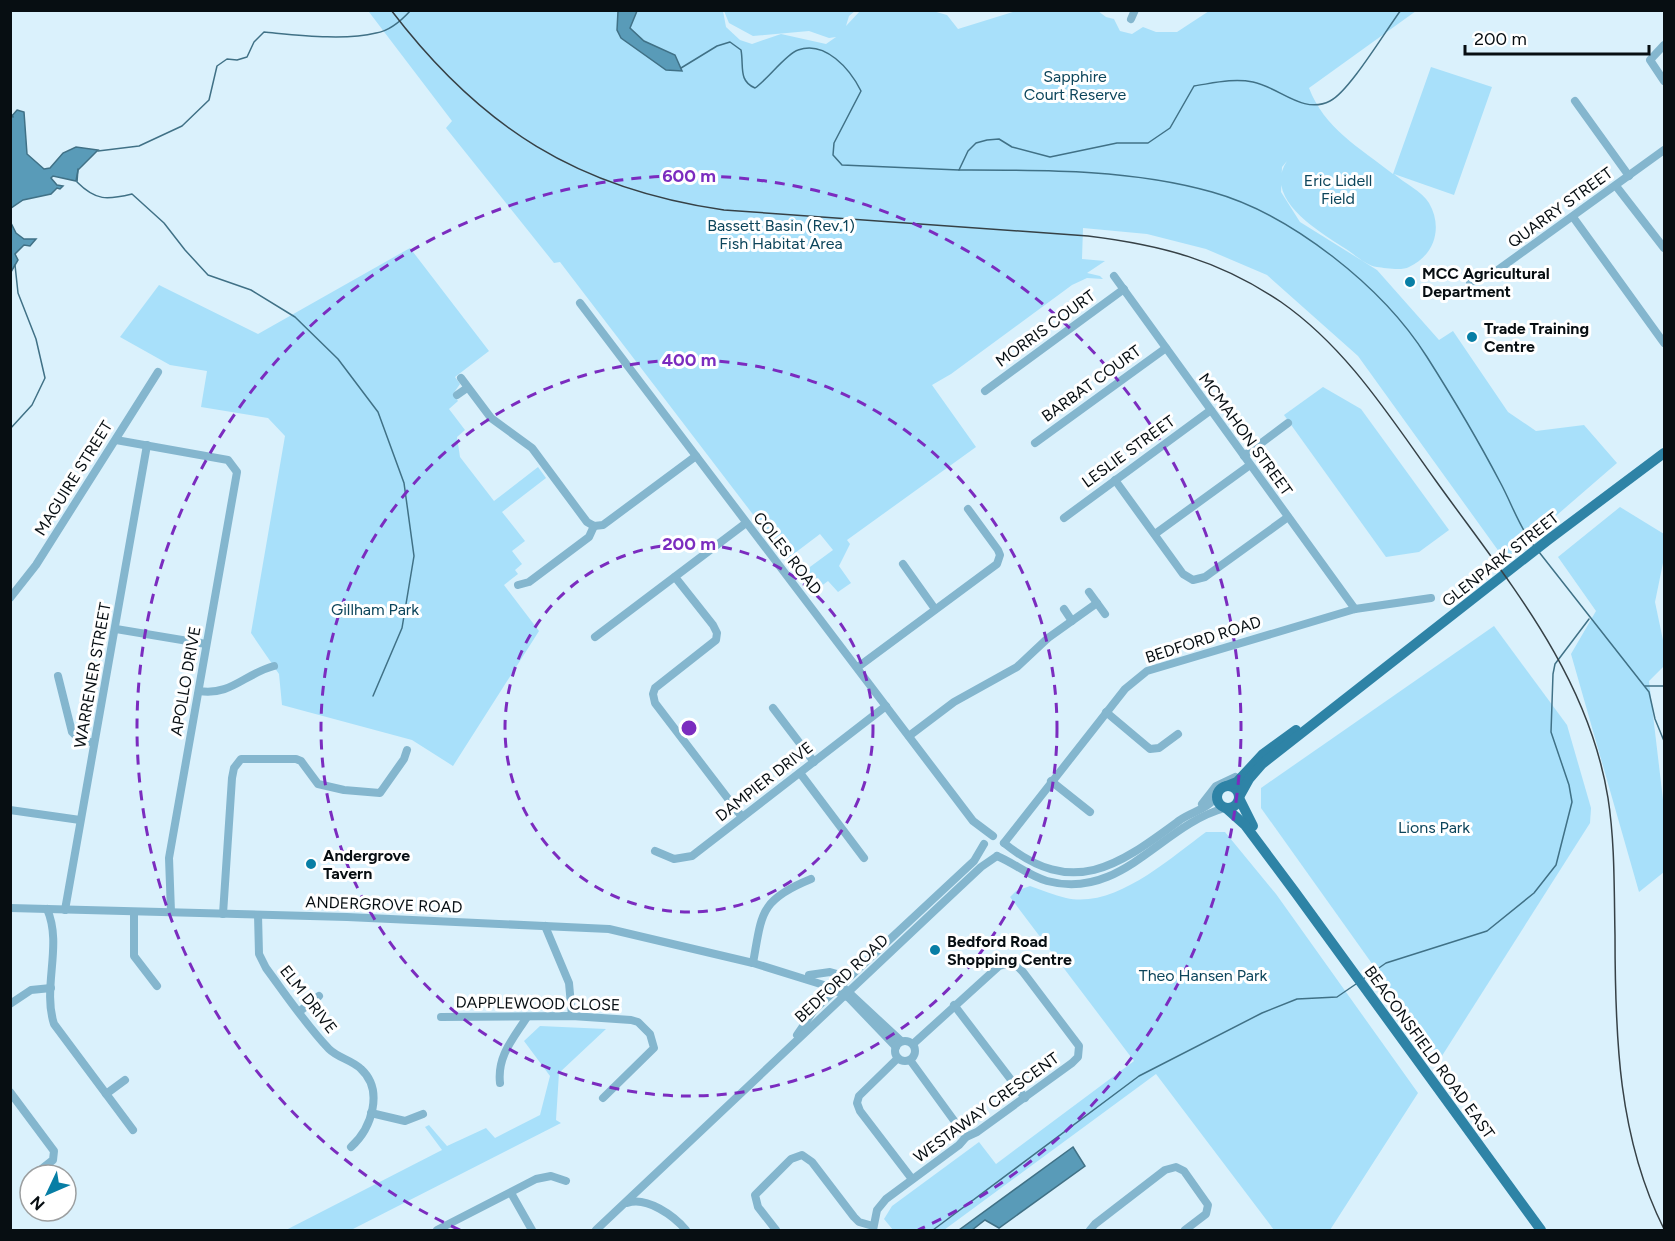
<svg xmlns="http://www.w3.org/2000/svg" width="1675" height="1241" font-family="Figtree,sans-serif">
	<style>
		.green { fill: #a8e0fa }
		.water { fill: #599bb8; stroke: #407186; stroke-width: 1.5 }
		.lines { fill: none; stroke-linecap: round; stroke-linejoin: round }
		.stream { stroke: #407186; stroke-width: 1.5 }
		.minor { stroke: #84b6ce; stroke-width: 8 }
		.major { stroke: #2e83a6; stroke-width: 10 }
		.rail { stroke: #364146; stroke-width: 1.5 }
		.ring { fill: none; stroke: #7b2cbf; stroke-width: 3; stroke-dasharray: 10 8 }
		.poi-dot { fill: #077ea5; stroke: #fff; stroke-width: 2 }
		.labels { text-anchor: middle; stroke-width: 6; stroke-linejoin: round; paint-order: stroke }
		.park-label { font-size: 16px; fill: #0c455b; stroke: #fff }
		.street-label { font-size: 16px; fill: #070e12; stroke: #fff }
		.poi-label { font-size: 16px; font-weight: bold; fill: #070e12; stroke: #fff; text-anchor: start }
		.centre { fill: #7b2cbf; stroke: #fff; stroke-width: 3 }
		.ring-label { font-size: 18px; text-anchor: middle; font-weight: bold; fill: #7b2cbf; stroke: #fff; stroke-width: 6; stroke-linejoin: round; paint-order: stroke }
	</style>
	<rect width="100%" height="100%" fill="#daf1fc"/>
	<g class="green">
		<path d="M371,10L723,11L726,27L740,40L752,44L781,34L826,44L836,37L829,38L809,31L753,36L729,23L724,11H855L849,16L846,26L860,11H933L947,15L958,29L1016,11H1098L1106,17L1114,19L1120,31L1132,34L1143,27L1156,32H1177L1209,11H1416L1309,88C1324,128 1360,148 1393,174L1431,67L1492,87L1454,195L1394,174C1404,183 1422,191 1429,203C1443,227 1435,255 1409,267C1402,271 1385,268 1377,267C1367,266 1355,255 1346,249C1320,232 1262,199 1287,161L1282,167L1281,192L1300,222L1377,270L1439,340L1453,331L1508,412L1536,431L1584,425L1617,463L1505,560L1358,356L1267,275L1206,249L1147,234L1083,228L1082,259L1105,261L1087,273L1100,276L1103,279L1087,278L1072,285L951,374L932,385L976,447L847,540L850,544L839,566L851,583L838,592L828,581L812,593L799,575L833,550L820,534L787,559L560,262L554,263L446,128L452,121L369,12Z"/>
		<polygon points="410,248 489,351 455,377 460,384 453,394 458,401 449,409 465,430 457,437 460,457 494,501 538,467 546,478 502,512 525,541 512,551 522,564 515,570 518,574 504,585 539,631 453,766 412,740 282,705 279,674 251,633 285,436 268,418 201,407 207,371 170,365 120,337 159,285 258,334"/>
		<polygon points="1323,387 1361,409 1449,530 1419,552 1386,557 1284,415"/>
		<polygon points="1620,507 1664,534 1664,558 1655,602 1664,645 1664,666 1649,681 1664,808 1664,872 1639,892 1571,654 1596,611 1558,557"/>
		<polygon points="1494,626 1567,725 1591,808 1590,823 1440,1059 1261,808 1261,788"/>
		<path d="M1206,832H1225L1276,894L1418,1093L1330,1230H1274L1156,1074L944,1230H893L884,1219L892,1206L979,1142L996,1164L1134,1061L1010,897L1016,891L1030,886C1042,890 1054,895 1066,898C1115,909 1169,859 1206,832Z"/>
		<polygon points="540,1026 606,1029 559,1073 556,1120 561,1123 351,1230 286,1230 442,1150 425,1127 429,1125 447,1146 486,1128 495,1138 540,1115 550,1076 524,1041"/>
	</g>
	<g class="water">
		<polygon points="618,11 637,11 630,28 644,41 675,55 682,71 666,70 621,38 617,30"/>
		<polygon points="17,110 24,112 27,154 44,169 50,168 63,153 76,147 98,150 78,170 76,181 53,176 51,178 57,185 63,186 60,189 57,188 51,194 23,200 11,208 11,117"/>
		<polygon points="10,221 16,233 24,239 36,239 30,246 24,245 15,254 18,260 11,272"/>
		<polygon points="1073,1147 1085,1166 999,1228 985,1220 972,1230 959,1230"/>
	</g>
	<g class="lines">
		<g class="stream">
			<path d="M681,68L717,46L730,42L741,50C744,66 738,81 755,88C767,80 787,53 798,50C825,40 850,69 861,91L834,143L833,155L842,165L959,170L968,151L976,143L987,140L999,139L1012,147L1050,157L1117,143H1148L1170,128L1194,86C1214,83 1233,78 1253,82C1279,87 1303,115 1330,101C1349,92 1386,30 1401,10"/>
			<polyline points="10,112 13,117"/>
			<path d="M98,151L139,146L182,126L209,100L217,66L227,59L237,60L247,57L254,42L264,32C297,35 344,41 376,33C390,31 402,20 411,10"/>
			<path d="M78,169L77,182C96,201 107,200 132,194L164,223L185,250L208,275L251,290L295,317L338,359L378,412L404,483L414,556L402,628L373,696"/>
			<path d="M959,170C1042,170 1131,169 1212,192C1291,214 1383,287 1427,357C1453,398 1478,440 1500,482C1512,504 1519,527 1534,546"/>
			<polyline points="10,429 32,405 45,378 36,339 18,293 15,265"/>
			<polyline points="1539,552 1649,692 1655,719 1664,741"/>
			<polyline points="1645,686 1664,686"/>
			<polyline points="1363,979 1386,963 1487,931 1534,893 1556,865 1572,802 1569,785 1551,732 1553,674 1555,664 1589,619"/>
			<polyline points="933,1230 1139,1076 1262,1013 1297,999 1337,997 1356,984"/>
		</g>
		<g class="minor">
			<polyline points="1131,19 1135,10"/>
			<polyline points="1664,45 1650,60 1664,81"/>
			<polyline points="1575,101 1629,176"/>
			<polyline points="1616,186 1664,248"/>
			<polyline points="1573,217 1664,343"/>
			<polyline points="1114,276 1355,609"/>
			<polyline points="1470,282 1495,272 1664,150"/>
			<polyline points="580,303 973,821 993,836"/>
			<polyline points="461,378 491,418 532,448 587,522 594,526 603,525 696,456"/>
			<polyline points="985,391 1124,289"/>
			<polyline points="457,395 467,388"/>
			<polyline points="116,440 228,460 237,472 169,858 171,912"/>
			<polyline points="1035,443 1166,348"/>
			<polyline points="1244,456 1288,423"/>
			<polyline points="1115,480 1183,574 1193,580 1205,577 1288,517"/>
			<polyline points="1064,518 1211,410"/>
			<polyline points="1155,534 1250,465"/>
			<polyline points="903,564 935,609"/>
			<polyline points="675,577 713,625 717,633 716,640 655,688 653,694 655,703 742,817"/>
			<polyline points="518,585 529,582 589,537 594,526"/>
			<polyline points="1089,592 1105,614"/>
			<polyline points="10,598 36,565 158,372"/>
			<polyline points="1064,609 1072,621"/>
			<polyline points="116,629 206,644"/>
			<polyline points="595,637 746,523"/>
			<polyline points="858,667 997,564 1000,555 998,550 968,509"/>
			<polyline points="58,676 72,732 79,739 94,743"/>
			<path d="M199,691C231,696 244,674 274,666"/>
			<polyline points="773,708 814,762"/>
			<polyline points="1106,712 1150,749 1159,748 1178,734"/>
			<polyline points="909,736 954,702 1017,667 1048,638 1097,603"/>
			<polyline points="800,773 864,858"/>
			<polyline points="1051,781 1090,812"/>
			<polyline points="1202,804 1216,786 1235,777"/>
			<polyline points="10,810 80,820"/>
			<polyline points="1004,843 1125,689 1147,671 1355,609 1431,598"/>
			<path d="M1004,843C1074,900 1120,864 1180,820C1193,811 1209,809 1217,795"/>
			<polyline points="655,851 674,859 692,856 886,706"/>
			<path d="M997,856C1014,863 1029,876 1047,881C1122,901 1161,825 1225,808"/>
			<polyline points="10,908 347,917 609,929 753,963 827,986 849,998 896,1047"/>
			<path d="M47,909C63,945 42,987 54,1024L133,1130"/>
			<polyline points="65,910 147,445"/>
			<polyline points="134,912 134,956 157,986"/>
			<polyline points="223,914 232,778 234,768 241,759 296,759 301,761 318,784 344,790 380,793 404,759 407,750"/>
			<path d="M258,915L259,954L266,968C286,995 306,1025 329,1049C338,1058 352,1060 361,1069C384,1090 372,1128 351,1147"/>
			<polyline points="545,926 569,983 572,1016"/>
			<path d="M753,963C762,914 759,900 811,879"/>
			<polyline points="809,975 830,972 844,976 852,974"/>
			<polyline points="845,989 901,1041"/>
			<polyline points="10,1004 31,990 51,988"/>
			<polyline points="954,1005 1025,1098"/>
			<polyline points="300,1011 319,996"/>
			<polyline points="441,1017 572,1016 631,1020 638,1022 650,1034 654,1048 603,1098"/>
			<polyline points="797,1035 814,1010 974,861 984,844"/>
			<circle cx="905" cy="1051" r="10"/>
			<polyline points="898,1058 859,1096 857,1103 860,1111 912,1179"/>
			<polyline points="910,1060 966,1137"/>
			<path d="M500,1083C497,1056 513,1039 527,1017"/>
			<polyline points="10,1092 54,1151 53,1160 34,1175"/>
			<polyline points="106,1094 125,1080"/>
			<polyline points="371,1113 405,1121 423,1114"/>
			<polyline points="511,1193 532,1230"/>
			<path d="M627,1203C647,1196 674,1216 686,1230"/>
			<polyline points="437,1230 536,1179 551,1176 566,1181"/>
			<polyline points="596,1230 933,912 981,867 997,856"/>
			<polyline points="776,1230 758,1207 755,1195 791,1159 802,1155 812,1162 854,1217 859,1222 873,1226"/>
			<path d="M873,1230L877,1210L886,1199L959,1145L966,1137L977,1132L1072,1063L1078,1057L1079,1046L1023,972C1015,963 1011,962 999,966L913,1044"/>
			<polyline points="1090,1230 1095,1224 1165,1170 1176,1167 1184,1171 1208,1205 1206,1214 1185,1230"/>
		</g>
		<g class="major">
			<circle cx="1228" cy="797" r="11"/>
			<polyline points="1227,786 1237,782 1263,754 1296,730"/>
			<polyline points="1239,797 1249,779 1262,764 1548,540 1664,453"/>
			<polyline points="1239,798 1253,826"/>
			<polyline points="1226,808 1245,825 1295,892 1541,1230"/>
		</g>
		<path class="rail" d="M391,10C481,128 578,189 724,210L1088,236C1161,245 1219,260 1281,302C1347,348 1390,417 1436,481C1507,580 1588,674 1608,798C1615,843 1614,889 1615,935C1615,1036 1618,1138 1664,1229"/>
	</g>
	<g class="ring">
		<circle cx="689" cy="728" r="184"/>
		<circle cx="689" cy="728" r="368"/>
		<path d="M460 1230A552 552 0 1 1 918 1230"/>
	</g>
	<g class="poi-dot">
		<circle cx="1410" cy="282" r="6"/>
		<circle cx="1472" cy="337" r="6"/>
		<circle cx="311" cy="864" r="6"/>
		<circle cx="935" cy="950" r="6"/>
	</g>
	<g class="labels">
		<g class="park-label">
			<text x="1075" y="82">Sapphire<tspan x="1075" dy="18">Court Reserve</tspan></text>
			<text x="1338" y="186">Eric Lidell<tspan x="1338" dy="18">Field</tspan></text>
			<text x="781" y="231">Bassett Basin (Rev.1)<tspan x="781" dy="18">Fish Habitat Area</tspan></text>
			<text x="375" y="615">Gillham Park</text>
			<text x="1434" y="833">Lions Park</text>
			<text x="1203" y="981">Theo Hansen Park</text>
		</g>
		<g class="street-label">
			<text transform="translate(1560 207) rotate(-36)" y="6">QUARRY STREET</text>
			<text transform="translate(1045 328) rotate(-36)" y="6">MORRIS COURT</text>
			<text transform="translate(1091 383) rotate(-36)" y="6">BARBAT COURT</text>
			<text transform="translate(1246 434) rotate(54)" y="6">MCMAHON STREET</text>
			<text transform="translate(1128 451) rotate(-36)" y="6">LESLIE STREET</text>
			<text transform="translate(73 478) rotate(-58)" y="6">MAGUIRE STREET</text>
			<text transform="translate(788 553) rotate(52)" y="6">COLES ROAD</text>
			<text transform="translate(1500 559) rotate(-38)" y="6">GLENPARK STREET</text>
			<text transform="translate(1203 639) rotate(-18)" y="6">BEDFORD ROAD</text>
			<text transform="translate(92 675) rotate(-80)" y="6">WARRENER STREET</text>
			<text transform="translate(185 681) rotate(-80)" y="6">APOLLO DRIVE</text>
			<text transform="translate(764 781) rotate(-38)" y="6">DAMPIER DRIVE</text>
			<text transform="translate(384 904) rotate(2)" y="6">ANDERGROVE ROAD</text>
			<text transform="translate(841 978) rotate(-43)" y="6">BEDFORD ROAD</text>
			<text transform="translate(309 999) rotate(52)" y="6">ELM DRIVE</text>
			<text transform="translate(538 1003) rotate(1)" y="6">DAPPLEWOOD CLOSE</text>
			<text transform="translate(1430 1052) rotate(54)" y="6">BEACONSFIELD ROAD EAST</text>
			<text transform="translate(986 1107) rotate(-36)" y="6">WESTAWAY CRESCENT</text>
		</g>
		<g class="poi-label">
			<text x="1422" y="279">MCC Agricultural<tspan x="1422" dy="18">Department</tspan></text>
			<text x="1484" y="334">Trade Training<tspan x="1484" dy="18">Centre</tspan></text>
			<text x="323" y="861">Andergrove<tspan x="323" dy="18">Tavern</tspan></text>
			<text x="947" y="947">Bedford Road<tspan x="947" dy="18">Shopping Centre</tspan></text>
		</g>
	</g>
	<circle cx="689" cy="728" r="9" class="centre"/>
	<g class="ring-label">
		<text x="689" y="182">600 m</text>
		<text x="689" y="366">400 m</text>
		<text x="689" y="550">200 m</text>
	</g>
	<rect width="1675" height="1241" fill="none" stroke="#070e12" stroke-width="24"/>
	<g transform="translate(48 1193) rotate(226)"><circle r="28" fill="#ffffff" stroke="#9c9fa0" stroke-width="1.5"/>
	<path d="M0-4.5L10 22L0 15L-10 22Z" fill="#077ea5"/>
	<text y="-9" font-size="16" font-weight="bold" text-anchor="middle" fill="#070e12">N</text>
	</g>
	<path d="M1465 45v9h184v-9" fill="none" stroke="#070e12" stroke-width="3"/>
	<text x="1474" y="45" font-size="18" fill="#070e12" stroke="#ffffff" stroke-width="4.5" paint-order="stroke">200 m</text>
</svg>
